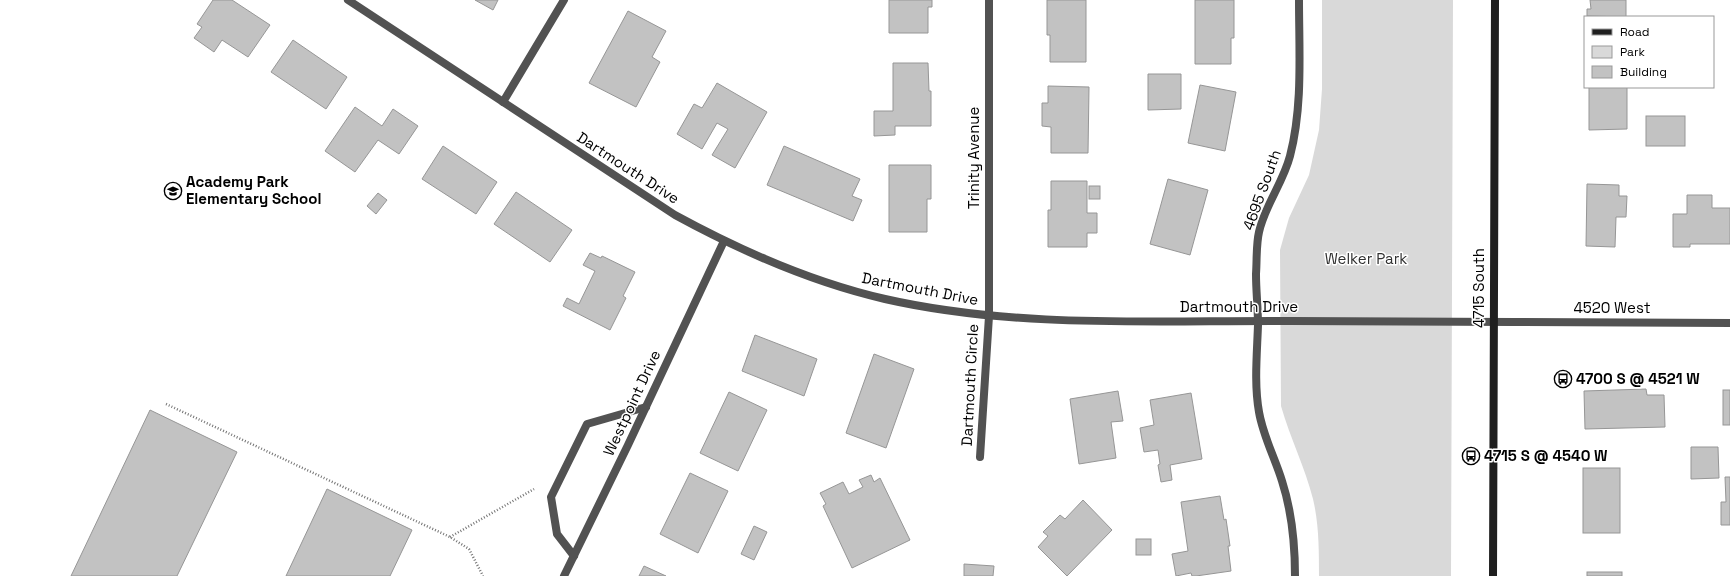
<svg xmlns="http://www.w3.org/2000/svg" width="1730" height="576" font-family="'Space Grotesk',sans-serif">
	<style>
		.green { fill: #d9d9d9 }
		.building { fill: #c2c2c2; stroke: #969696 }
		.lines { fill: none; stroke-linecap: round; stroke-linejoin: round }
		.path { stroke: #747474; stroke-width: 2.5; stroke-dasharray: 1 2; stroke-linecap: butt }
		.lane { stroke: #525252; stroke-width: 8 }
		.street { stroke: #525252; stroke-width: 8 }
		.secondary { stroke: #1f1f1f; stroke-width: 8 }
		.labels { text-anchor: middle; stroke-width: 3; stroke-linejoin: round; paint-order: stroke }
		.street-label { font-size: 15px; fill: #000; stroke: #fff }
		.poi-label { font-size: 15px; font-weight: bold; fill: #000; stroke: #fff; text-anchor: start }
		.park-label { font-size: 15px; fill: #303030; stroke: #fff }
	</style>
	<rect width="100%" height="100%" fill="#fff"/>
	<path class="green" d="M1322,0H1453L1451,576H1319C1319,551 1319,524 1313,499C1305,467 1290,438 1281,406L1280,250L1289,218L1309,175L1319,130L1322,89Z"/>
	<g class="building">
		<polygon points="213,0 232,0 270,25 248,57 222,40 214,52 194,38 202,27 197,24"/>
		<polygon points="475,0 498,0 493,10"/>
		<polygon points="889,0 932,0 932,7 928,7 928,33 889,33"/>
		<polygon points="1047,0 1086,0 1086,62 1050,62 1050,35 1047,35"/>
		<polygon points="1195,0 1234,0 1234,38 1231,38 1231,64 1195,64"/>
		<polygon points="1590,0 1626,0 1626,17 1587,16 1587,9 1591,9"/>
		<polygon points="628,11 666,31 652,57 660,62 636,107 589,83"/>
		<polygon points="293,40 347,77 326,109 271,72"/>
		<polygon points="893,63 928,63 929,91 931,91 931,126 895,126 895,135 874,136 874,111 893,111"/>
		<polygon points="1148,74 1181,74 1181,109 1148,110"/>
		<polygon points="717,83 767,112 735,168 712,155 728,129 717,123 702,149 677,134 694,104 702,108"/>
		<polygon points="1200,85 1236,92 1225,151 1188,143"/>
		<polygon points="1048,86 1089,87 1088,153 1051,153 1051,127 1042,126 1042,103 1048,103"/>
		<polygon points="1589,87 1627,87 1627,129 1589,130"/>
		<polygon points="355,107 382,126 393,109 418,126 399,154 378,140 355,172 325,151"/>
		<rect x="1646" y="116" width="39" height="30"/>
		<polygon points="443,146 497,182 476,214 422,179"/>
		<polygon points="784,146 860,179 852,196 862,200 853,221 767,185"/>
		<polygon points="889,165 931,165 931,199 927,199 927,232 889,232"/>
		<polygon points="1168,179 1208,190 1190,255 1150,244"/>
		<polygon points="1051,181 1087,181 1087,213 1097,213 1097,233 1087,233 1087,247 1048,247 1048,210 1051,210"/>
		<polygon points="1587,184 1619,185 1619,196 1627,196 1626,217 1616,217 1615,247 1586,246"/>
		<rect x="1089" y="186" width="11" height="13"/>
		<polygon points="516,192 572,230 550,262 494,224"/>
		<polygon points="378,193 387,200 376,214 367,206"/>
		<polygon points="1687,195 1712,195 1712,208 1730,208 1730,244 1690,244 1690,247 1673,247 1673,214 1687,214"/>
		<polygon points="590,253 601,258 602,256 635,272 623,296 626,298 610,330 563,306 567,298 579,304 595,271 583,265"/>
		<polygon points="755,335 817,359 804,396 742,371"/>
		<polygon points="874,354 914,369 886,448 846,433"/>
		<polygon points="1646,389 1647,395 1664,395 1665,427 1585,429 1584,391"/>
		<rect x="1723" y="390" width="7" height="35"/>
		<polygon points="1118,391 1123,421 1111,422 1116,458 1079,464 1070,399"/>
		<polygon points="729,392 767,410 738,471 700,453"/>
		<polygon points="1191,393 1202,459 1170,465 1172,480 1161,482 1158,465 1160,464 1158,450 1144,452 1140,428 1154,425 1150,400"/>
		<polygon points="150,410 237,452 177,576 71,576"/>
		<polygon points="1691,447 1718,447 1719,478 1691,479"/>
		<rect x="1583" y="468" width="37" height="65"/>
		<polygon points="690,473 728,491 698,553 660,534"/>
		<polygon points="871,475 874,482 880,478 910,540 852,568 823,506 826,504 820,493 843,482 849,494 863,487 859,480"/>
		<polygon points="1725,477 1730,477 1730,525 1721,525 1721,502 1726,502"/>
		<polygon points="327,489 412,530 390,576 286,576"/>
		<polygon points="1220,496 1224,520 1226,519 1230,546 1228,546 1231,571 1196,576 1192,576 1191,573 1176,576 1172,554 1188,551 1181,502"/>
		<polygon points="1083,500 1112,530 1067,576 1038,547 1048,536 1043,532 1060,515 1065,519"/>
		<polygon points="754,526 767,532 754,560 741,554"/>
		<rect x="1136" y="539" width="15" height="16"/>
		<polygon points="964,564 994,566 993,576 964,576"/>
		<polygon points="644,566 666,576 639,576"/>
		<rect x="1587" y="572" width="35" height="4"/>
	</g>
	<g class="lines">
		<g class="path">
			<polyline points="166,404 450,537 469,549 483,576"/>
			<polyline points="450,537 534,489"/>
		</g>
		<polyline class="lane" points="574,556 557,534 551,497 587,424 646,407"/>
		<g class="street">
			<path d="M348,0L675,215C741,251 811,282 885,299C1017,329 1158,320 1293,321C1439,322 1584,322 1730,323"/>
			<polyline points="503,102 564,0"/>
			<polyline points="980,457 989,316 989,0"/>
			<polyline points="564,576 628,445 724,241"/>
			<path d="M1295,576C1295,543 1292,512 1282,481C1275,458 1263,436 1259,412C1254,384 1257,354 1258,325C1258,308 1256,291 1256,274C1257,260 1256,245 1259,232C1265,205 1283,183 1290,156C1303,106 1299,52 1299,0"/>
		</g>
		<polyline class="secondary" points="1493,576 1495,0"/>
	</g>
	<defs>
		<symbol id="school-ring" viewBox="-11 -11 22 22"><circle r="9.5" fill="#fff" stroke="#000" stroke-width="1.5"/><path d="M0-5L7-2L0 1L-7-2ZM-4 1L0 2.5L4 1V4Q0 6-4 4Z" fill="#000"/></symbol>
		<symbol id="bus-ring" viewBox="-11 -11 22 22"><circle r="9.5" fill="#fff" stroke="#000" stroke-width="1.5"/><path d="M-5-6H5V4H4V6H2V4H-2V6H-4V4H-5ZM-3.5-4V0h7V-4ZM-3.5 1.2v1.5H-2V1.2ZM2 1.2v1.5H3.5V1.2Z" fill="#000"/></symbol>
	</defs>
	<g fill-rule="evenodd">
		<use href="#school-ring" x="163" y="181" width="20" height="20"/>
		<use href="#bus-ring" x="1553" y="369" width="20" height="20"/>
		<use href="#bus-ring" x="1461" y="446" width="20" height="20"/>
	</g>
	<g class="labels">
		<g class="street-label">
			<text transform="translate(974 158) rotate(-90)" y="5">Trinity Avenue</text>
			<text transform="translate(628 168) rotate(33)" y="5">Dartmouth Drive</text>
			<text transform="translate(1262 190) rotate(-70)" y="5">4695 South</text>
			<text transform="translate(1479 288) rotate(-90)" y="5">4715 South</text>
			<text transform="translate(920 289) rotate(11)" y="5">Dartmouth Drive</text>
			<text x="1239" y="312">Dartmouth Drive</text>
			<text x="1612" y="313">4520 West</text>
			<text transform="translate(970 385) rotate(-87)" y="5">Dartmouth Circle</text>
			<text transform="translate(632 403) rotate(-65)" y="5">Westpoint Drive</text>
		</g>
		<g class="poi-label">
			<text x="186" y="187">Academy Park<tspan x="186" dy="17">Elementary School</tspan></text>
			<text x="1576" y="384">4700 S @ 4521 W</text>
			<text x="1484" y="461">4715 S @ 4540 W</text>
		</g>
		<g class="park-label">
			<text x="1366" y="264">Welker Park</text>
		</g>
	</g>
	<rect x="1584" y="16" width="130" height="72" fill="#ffffff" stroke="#999999"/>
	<rect x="1592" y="29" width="20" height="6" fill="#1f1f1f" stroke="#999999"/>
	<text x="1620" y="36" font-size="12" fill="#000000">Road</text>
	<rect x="1592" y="46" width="20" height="12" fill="#d9d9d9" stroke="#999999"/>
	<text x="1620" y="56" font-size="12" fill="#000000">Park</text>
	<rect x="1592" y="66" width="20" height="12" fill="#c2c2c2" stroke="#999999"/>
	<text x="1620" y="76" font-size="12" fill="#000000">Building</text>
</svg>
